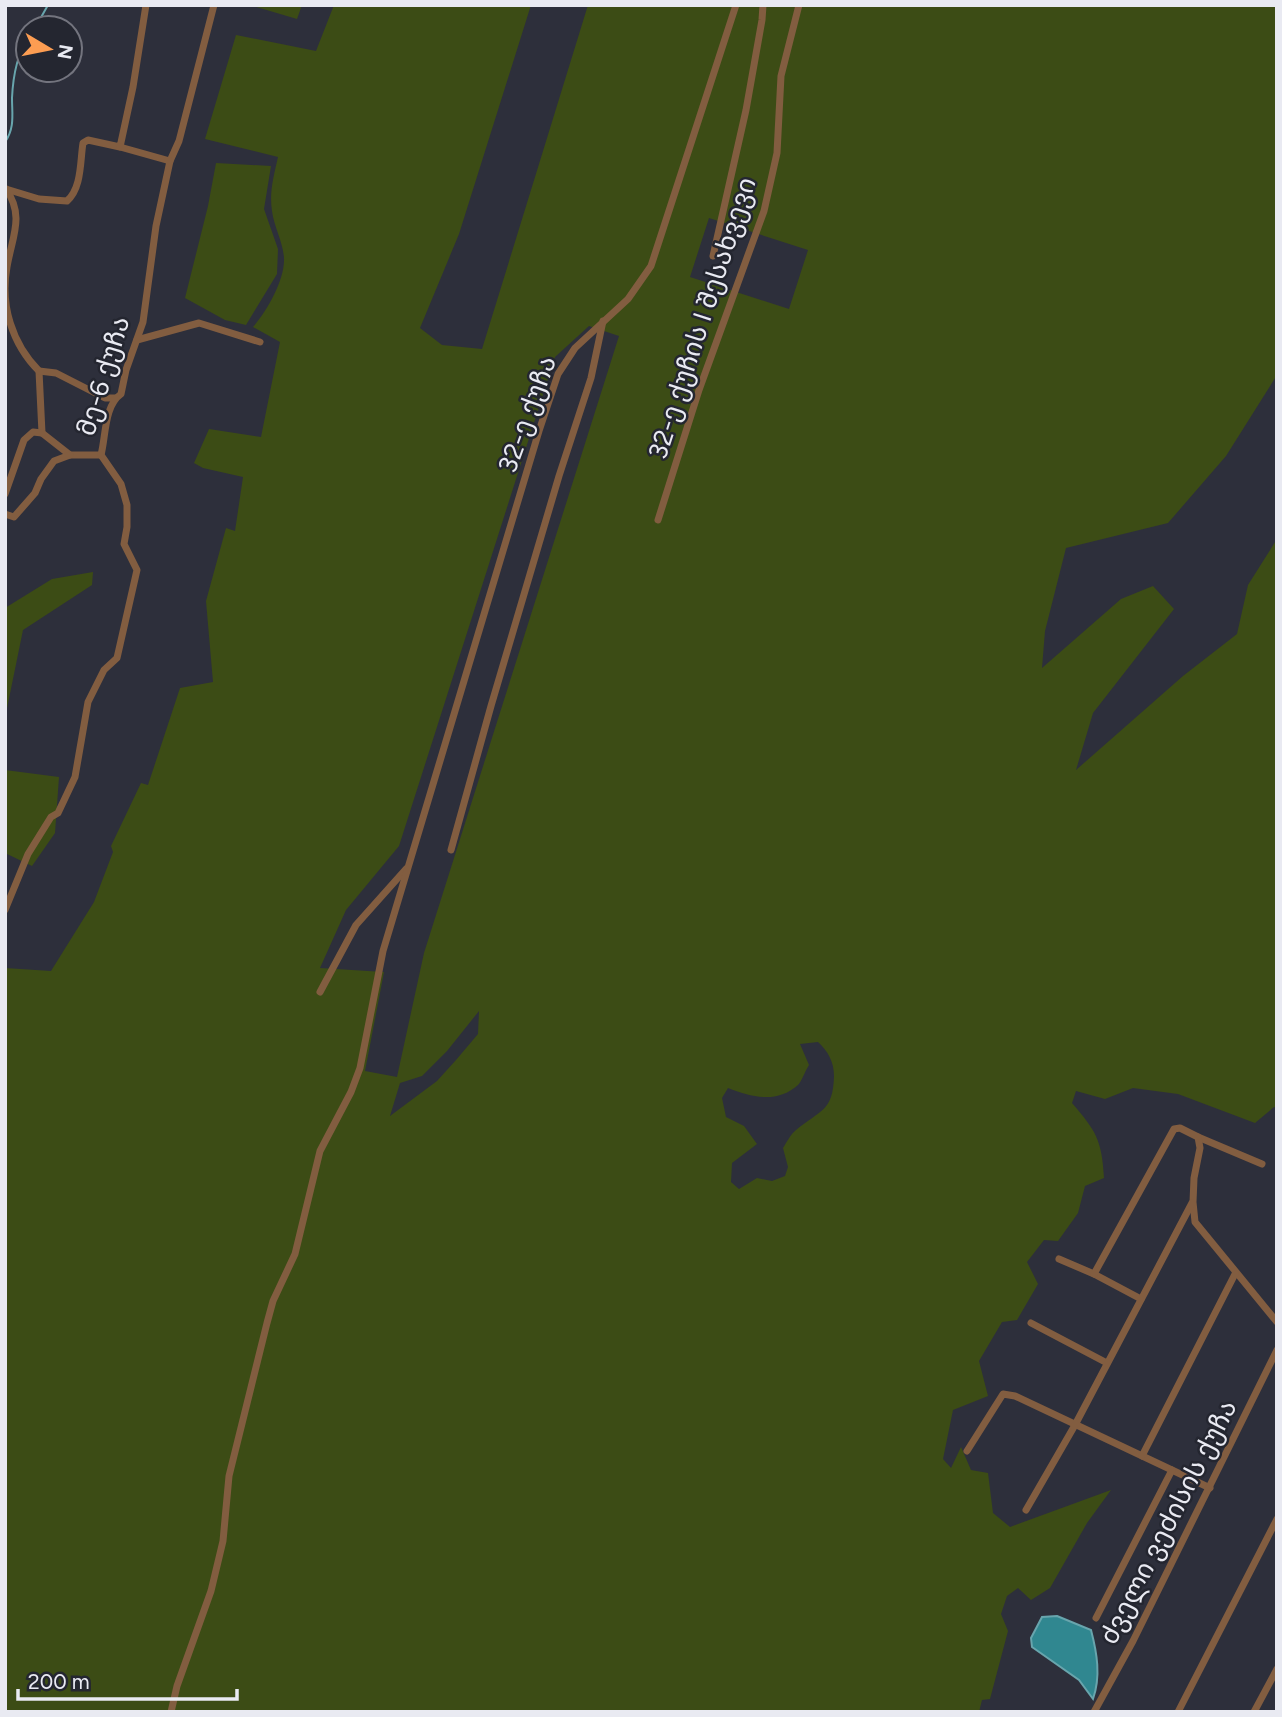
<svg xmlns="http://www.w3.org/2000/svg" width="1282" height="1717" font-family="Figtree,'Noto Sans Georgian',sans-serif">
	<style>
		.green { fill: #3c4c15; fill-rule: evenodd }
		.water { fill: #308790; stroke: #68a5ad; stroke-width: 2 }
		.lines { fill: none; stroke-linecap: round; stroke-linejoin: round }
		.stream { stroke: #68a5ad; stroke-width: 2 }
		.minor { stroke: #825d40; stroke-width: 7 }
		.labels { text-anchor: middle; stroke-width: 5; stroke-linejoin: round; paint-order: stroke }
		.street-label { font-size: 26px; fill: #e9eaf2; stroke: #242630 }
	</style>
	<rect width="100%" height="100%" fill="#2d2f3b"/>
	<g class="green">
		<polygon points="250,5 302,5 297,19"/>
		<path d="M334,5H531L459,234L420,328L442,345L482,349L588,5H1277V375L1226,456L1168,523L1066,548L1045,631L1042,668L1121,599L1153,586L1174,609L1093,713L1076,770L1183,676L1237,634L1248,585L1277,539V1108L1274,1107L1255,1123L1178,1094L1133,1088L1105,1099L1076,1091L1072,1103C1096,1131 1102,1140 1104,1178L1085,1186L1078,1213L1058,1241L1044,1240L1027,1262L1038,1284L1017,1320L1002,1322L979,1361L988,1396L953,1410L943,1459L951,1468L961,1447L971,1470L988,1473L993,1513L1010,1527L1111,1490L1087,1523L1050,1588L1031,1600L1018,1588L1007,1596L1001,1614L1008,1631L990,1699L982,1700L979,1712H5V968L51,971L94,902L113,852L111,846L141,783L148,785L180,688L213,682L206,601L226,528L235,531L243,477L203,468L194,463L209,429L261,437L280,342L253,327C267,311 285,280 284,258C283,242 274,227 272,211C269,192 274,175 278,157L205,139L236,35L316,51ZM709,218L808,250L789,309L690,277ZM589,326L619,336L424,953L397,1077L365,1071L384,972L320,968L346,910L399,846L555,357ZM479,1011L478,1034L456,1060L437,1081L390,1116L400,1083L422,1076L447,1051ZM818,1042C828,1051 834,1062 834,1076C833,1112 820,1110 796,1130C790,1135 787,1142 783,1148L788,1167L785,1176L772,1181L757,1178L739,1189L731,1182L732,1163L757,1144L744,1126L726,1117L722,1098L728,1088C751,1097 777,1104 798,1085C802,1081 805,1071 809,1065L800,1044Z"/>
		<polygon points="216,163 271,166 264,209 278,249 277,274 246,325 225,320 185,298 208,206"/>
		<polygon points="93,572 92,585 23,630 5,718 5,608 52,579"/>
		<polygon points="5,770 59,777 55,833 32,866 5,853"/>
	</g>
	<path class="water" d="M1057,1616L1091,1630C1097,1653 1101,1676 1093,1699L1079,1680L1032,1647L1031,1638L1042,1617Z"/>
	<g class="lines">
		<g class="stream">
			<polyline points="35,28 48,5"/>
			<path d="M5,142C15,128 12,114 12,98C13,77 16,56 28,38"/>
		</g>
		<g class="minor">
			<polyline points="170,161 179,141 214,5"/>
			<path d="M6,189C25,216 12,237 7,267C0,305 12,344 39,371L42,433L70,455H101"/>
			<path d="M6,189L39,199L67,201C82,188 80,161 83,143L88,140L120,147L133,87L146,5"/>
			<polyline points="713,256 746,110 762,20 763,5"/>
			<polyline points="137,340 199,323 260,342"/>
			<polyline points="39,371 56,373 105,398 115,398"/>
			<polyline points="5,494 24,440 33,432 42,433"/>
			<polyline points="5,514 14,517 35,493 41,479 54,461 70,455"/>
			<polyline points="658,520 699,390 764,211 777,153 781,76 799,5"/>
			<polyline points="451,850 491,706 559,476 591,378 603,321"/>
			<path d="M5,910L28,854L51,817L58,813L75,777L88,702L104,670L117,658L137,570L124,544L127,527V505L121,484L101,455C106,436 104,406 121,394L126,370L143,322L156,226L170,161L120,147"/>
			<polyline points="320,992 356,925 406,869"/>
			<polyline points="1198,1137 1262,1164"/>
			<polyline points="1059,1259 1094,1274 1141,1299"/>
			<polyline points="1094,1274 1174,1129 1180,1128 1198,1137 1200,1148 1194,1178 1193,1202 1195,1222 1277,1322"/>
			<polyline points="1031,1323 1107,1363"/>
			<polyline points="967,1451 1003,1394 1015,1396 1210,1488"/>
			<polyline points="1142,1456 1235,1274"/>
			<polyline points="1026,1510 1075,1425 1192,1203"/>
			<polyline points="1096,1618 1172,1470"/>
			<polyline points="171,1712 177,1686 211,1591 223,1541 229,1476 267,1323 273,1301 295,1254 320,1151 351,1092 360,1068 383,951 539,431 558,374 575,348 628,299 651,266 736,5"/>
			<polyline points="1094,1712 1133,1641 1277,1350"/>
			<polyline points="1178,1712 1277,1519"/>
			<polyline points="1254,1712 1277,1669"/>
		</g>
	</g>
	<g class="labels">
		<g class="street-label">
			<text transform="translate(702 318) rotate(-72)" y="9">32-ე ქუჩის I შესახვევი</text>
			<text transform="translate(103 376) rotate(-73)" y="9">მე-6 ქუჩა</text>
			<text transform="translate(527 414) rotate(-70)" y="9">32-ე ქუჩა</text>
			<text transform="translate(1168 1522) rotate(-63)" y="9">ძველი ვეძისის ქუჩა</text>
		</g>
	</g>
	<rect width="1282" height="1717" fill="none" stroke="#e9eaf2" stroke-width="14"/>
	<g transform="translate(49 49) rotate(100)"><circle r="33" fill="#242630" stroke="#73747e" stroke-width="2"/>
	<path d="M0-5L12 26L0 18L-12 26Z" fill="#fc9d52"/>
	<text y="-10" font-size="19" font-weight="bold" text-anchor="middle" fill="#e9eaf2">N</text>
	</g>
	<path d="M18 1689v10h219v-10" fill="none" stroke="#e9eaf2" stroke-width="3.5"/>
	<text x="28" y="1689" font-size="21" fill="#e9eaf2" stroke="#242630" stroke-width="5" paint-order="stroke">200 m</text>
</svg>
